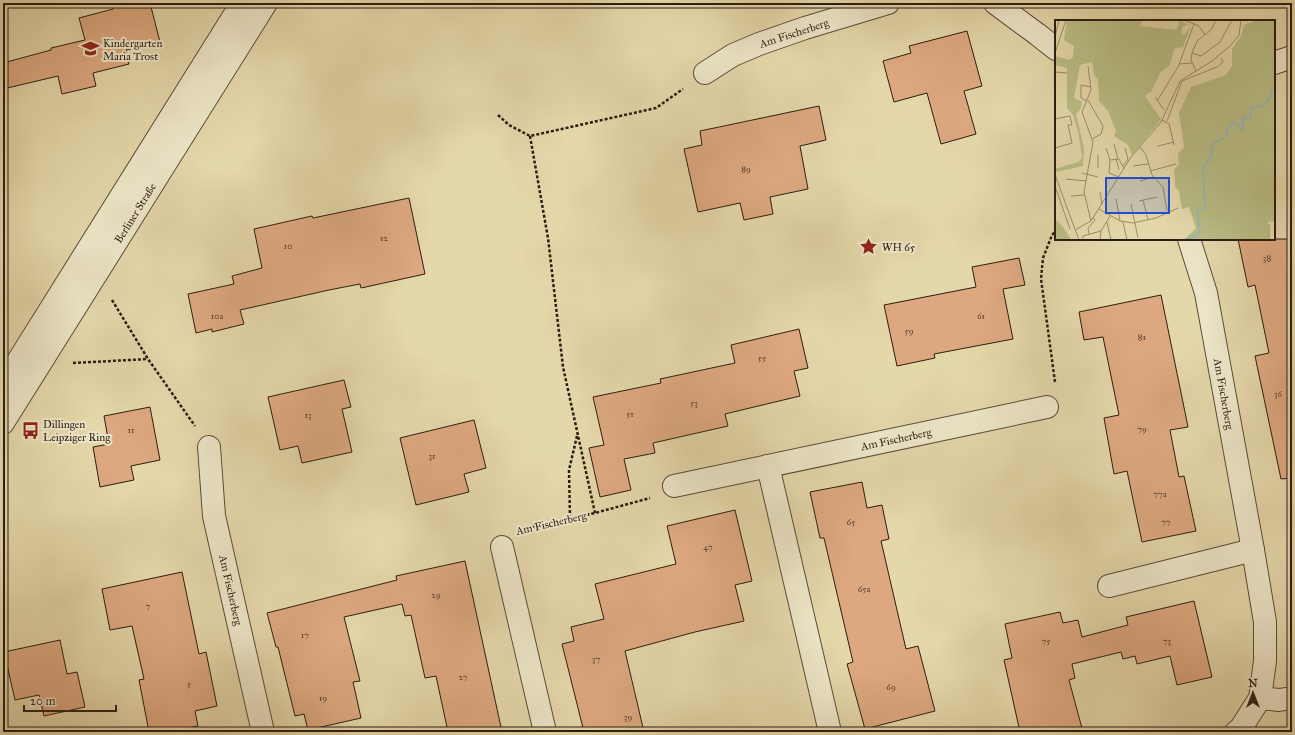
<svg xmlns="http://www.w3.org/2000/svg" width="1295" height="735" font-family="'IM FELL Great Primer',serif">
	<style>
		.building { fill: #dda880; stroke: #2c1d12 }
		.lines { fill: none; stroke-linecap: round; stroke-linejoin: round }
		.minor-casing { stroke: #5a4c38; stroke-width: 24 }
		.path { stroke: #2c1d12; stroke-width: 2.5; stroke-dasharray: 3 2; stroke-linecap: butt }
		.minor { stroke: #ede5c8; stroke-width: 22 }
		.labels { text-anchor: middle; stroke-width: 4; stroke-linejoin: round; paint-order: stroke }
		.number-label { font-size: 9px; fill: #58402e }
		.street-label { font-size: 11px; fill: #2c1d12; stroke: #ede5c8 }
		.poi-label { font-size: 11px; fill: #2c1d12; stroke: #ede5c8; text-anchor: start }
		.inset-river { fill: none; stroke: #97b8b1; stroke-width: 2 }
		.inset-road { fill: none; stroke: #9a8d6d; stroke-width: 1 }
		.view { fill: #1d4ed8; fill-opacity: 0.15; stroke: #1d4ed8; stroke-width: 2 }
		.inset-edge { fill: none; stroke: #2c1d12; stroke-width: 2 }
	</style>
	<rect width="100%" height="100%" fill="#e4d7aa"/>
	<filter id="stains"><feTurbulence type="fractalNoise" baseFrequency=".005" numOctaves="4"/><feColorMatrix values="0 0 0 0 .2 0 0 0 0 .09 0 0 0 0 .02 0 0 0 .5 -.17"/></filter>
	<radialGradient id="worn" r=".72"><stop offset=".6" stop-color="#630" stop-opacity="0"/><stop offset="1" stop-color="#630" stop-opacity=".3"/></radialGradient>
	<g class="building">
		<polygon points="112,3 150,3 160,42 126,50 129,64 93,73 96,86 62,94 58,76 3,89 3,63 51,50 51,48 85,40 79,18 113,9"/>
		<polygon points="967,31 982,86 964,91 976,134 941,144 927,93 894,102 883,61 911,53 909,46"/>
		<polygon points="819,106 826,140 800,146 808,189 770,197 773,214 744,220 740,203 698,212 684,149 702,145 700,131"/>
		<polygon points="409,198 425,274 361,288 360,284 329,290 240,310 244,324 212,332 212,329 196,333 188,294 234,284 232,276 262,268 254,229 312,216 313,218"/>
		<polygon points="1238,239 1292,239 1292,478 1281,479 1255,356 1269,353 1255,285 1248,287"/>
		<polygon points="1019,258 1025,285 1003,289 1013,339 934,354 935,358 897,366 884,305 976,287 972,267"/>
		<polygon points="1161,295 1188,427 1170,430 1179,477 1184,476 1196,531 1142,542 1127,471 1114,474 1104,418 1119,415 1103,337 1084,340 1079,312"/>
		<polygon points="799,329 808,368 794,371 800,396 725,414 728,426 653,443 655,453 624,459 631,490 600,497 589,448 604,445 593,397 661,383 660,379 735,363 731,345"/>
		<polygon points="344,380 351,407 342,409 352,452 302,463 298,446 280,450 268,397"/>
		<polygon points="150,407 160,460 131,466 134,480 100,487 93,447 109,444 104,416"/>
		<polygon points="474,420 486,468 464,474 469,492 416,505 400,438"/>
		<polygon points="862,482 867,508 882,505 889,539 881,541 906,649 918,646 935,711 865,729 847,664 853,662 824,538 820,538 810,492"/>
		<polygon points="735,510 752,581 735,585 744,621 695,632 625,651 644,732 584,732 562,644 574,641 571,627 604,619 595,584 676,564 667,526"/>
		<polygon points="465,561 502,732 448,732 436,676 425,678 411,615 405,616 402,604 344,617 360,681 353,682 361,718 308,730 304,714 295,716 278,647 276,647 267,613 397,580 396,576"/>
		<polygon points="182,572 199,654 206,652 217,706 195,711 198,726 166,732 149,732 139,680 144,679 132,626 110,630 102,589"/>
		<polygon points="1194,601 1212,677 1177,685 1170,656 1137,664 1135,656 1123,659 1121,652 1072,664 1075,678 1069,680 1083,732 1020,732 1004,660 1012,658 1005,624 1060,612 1063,623 1078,620 1082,637 1128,625 1126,617"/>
		<polygon points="60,640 67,674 77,672 85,707 44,716 39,695 15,700 4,652"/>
	</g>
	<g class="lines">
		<defs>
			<g id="minor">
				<polyline points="995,3 1037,34 1056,49"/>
				<polyline points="1274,63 1292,57"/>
				<polyline points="705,73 733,55 759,44 805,28 888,3"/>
				<polyline points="1189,239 1206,293 1253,550 1265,622 1265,661 1260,698 1241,728 1236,732"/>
				<polyline points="3,385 242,3"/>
				<polyline points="3,423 266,3"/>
				<polyline points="209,447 214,516 263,732"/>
				<polyline points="768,466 830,732"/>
				<polyline points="674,486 1047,407"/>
				<polyline points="502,547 545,732"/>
				<polyline points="1109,586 1253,550"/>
				<polyline points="1260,698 1279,700 1292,698"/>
			</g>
		</defs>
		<use href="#minor" class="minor-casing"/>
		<g class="path">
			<polyline points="498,115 509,125 530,136 656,108 683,89"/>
			<polyline points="530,136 548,238 563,367 595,513"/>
			<polyline points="112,300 148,359 195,426"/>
			<polyline points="73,363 148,359"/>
			<polyline points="1055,382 1041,279 1043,258 1052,235 1056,231"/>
			<polyline points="570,518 569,470 577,436"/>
			<polyline points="523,529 595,513 650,498"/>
		</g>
		<use href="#minor" class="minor"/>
	</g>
	<defs>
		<symbol id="school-bare" viewBox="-9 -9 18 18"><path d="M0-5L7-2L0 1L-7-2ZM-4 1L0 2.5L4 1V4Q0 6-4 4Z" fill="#8f2418" stroke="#ede5c8" stroke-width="2.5" paint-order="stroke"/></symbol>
		<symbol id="sight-bare" viewBox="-9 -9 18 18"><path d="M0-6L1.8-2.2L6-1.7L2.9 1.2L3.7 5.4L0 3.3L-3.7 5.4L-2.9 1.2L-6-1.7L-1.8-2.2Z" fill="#8f2418" stroke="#ede5c8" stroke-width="2.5" paint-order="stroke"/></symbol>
		<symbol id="bus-bare" viewBox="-9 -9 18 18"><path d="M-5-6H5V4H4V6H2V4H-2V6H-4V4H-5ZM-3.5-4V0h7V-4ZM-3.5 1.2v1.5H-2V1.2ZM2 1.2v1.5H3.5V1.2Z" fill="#8f2418" stroke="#ede5c8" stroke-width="2.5" paint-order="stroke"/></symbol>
	</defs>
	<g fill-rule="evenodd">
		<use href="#school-bare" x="78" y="36" width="25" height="25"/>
		<use href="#sight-bare" x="856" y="234" width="25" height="25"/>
		<use href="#bus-bare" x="18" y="418" width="25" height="25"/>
	</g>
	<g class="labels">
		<g class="number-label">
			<text x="746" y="172">89</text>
			<text x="384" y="241">12</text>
			<text x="288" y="249">10</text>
			<text x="1267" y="261">38</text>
			<text x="217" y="319">10a</text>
			<text x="981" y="319">61</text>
			<text x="909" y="334">59</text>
			<text x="1142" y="340">81</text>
			<text x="762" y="361">55</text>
			<text x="1278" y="397">36</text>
			<text x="694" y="406">53</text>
			<text x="630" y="417">51</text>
			<text x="308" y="418">13</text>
			<text x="1142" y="432">79</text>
			<text x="131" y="433">11</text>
			<text x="432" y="459">31</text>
			<text x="1160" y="497">77a</text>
			<text x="851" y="525">65</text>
			<text x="1166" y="525">77</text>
			<text x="708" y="550">47</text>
			<text x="864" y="592">65a</text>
			<text x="436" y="598">29</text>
			<text x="148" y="609">7</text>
			<text x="305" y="638">17</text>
			<text x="1046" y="644">75</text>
			<text x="1167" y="644">73</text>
			<text x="596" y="662">37</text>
			<text x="463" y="680">27</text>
			<text x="189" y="687">5</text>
			<text x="891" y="690">69</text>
			<text x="323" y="701">19</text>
			<text x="628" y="720">39</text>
		</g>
		<g class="street-label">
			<text transform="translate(794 33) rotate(-18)" y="4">Am Fischerberg</text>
			<text transform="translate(135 213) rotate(-58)" y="4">Berliner Straße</text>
			<text transform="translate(1224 394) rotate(80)" y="4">Am Fischerberg</text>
			<text transform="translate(896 439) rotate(-12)" y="4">Am Fischerberg</text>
			<text transform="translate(551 523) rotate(-13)" y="4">Am Fischerberg</text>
			<text transform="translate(231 590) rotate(77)" y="4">Am Fischerberg</text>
		</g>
		<g class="poi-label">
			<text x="103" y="47">Kindergarten<tspan x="103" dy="13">Maria Trost</tspan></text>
			<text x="882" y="251">WH 65</text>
			<text x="43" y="428">Dillingen<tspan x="43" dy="13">Leipziger Ring</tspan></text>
		</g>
	</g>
	<g transform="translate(1055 20)">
		<rect width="220" height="220" fill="#e4d7aa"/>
		<path d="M89,75L106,99L96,112L86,110L78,98L80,82Z" fill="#b9bd85"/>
		<path d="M12,0H87L85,6L121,10L125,0L133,5L128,6L126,13L129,15L136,6L128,27L119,29L115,45L105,53L96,72L80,82L78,98L86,110L96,112L77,135L73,125L59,116L61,111L53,91L44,81L43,59L39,55L37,42L25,45L19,78L27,82L25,90L21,94L29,128L28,146L1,152L0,149L23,142L27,138L23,111L18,95L12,88V48L0,45V36L14,40L18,37L19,26L9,20ZM202,0H220V201L213,202V220H129L141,208L134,187L127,189L124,171L120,167L119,150L124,144L123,134L129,127L124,93L136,67L171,55L177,46V29L186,16L189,5Z" fill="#b9bd85"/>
		<path d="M0,199L9,208L16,220H0Z" fill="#b9bd85"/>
		<path class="inset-river" d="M143,189L150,188L148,147L156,137L158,124L171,116L173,108L179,102L188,110V97L195,99L197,88L208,86L216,76V71L220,70M129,220L141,216L145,212L142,190"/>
		<path class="inset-road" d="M129,0L144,6L150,15M0,17L4,0M0,33L11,0M137,33L146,36L165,22L177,0M124,44L137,43M33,46L36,70L27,92L38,122L29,172L36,201M141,51L136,40L137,33L142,21L156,10L161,0M0,52L12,53M100,77L109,90M33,80L48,106L46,114L37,119M32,81L26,78V65L36,67M102,81L123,47L139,4M0,99L15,96L17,105H13L17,123L0,128M107,100L114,104L119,125M112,101L127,61L162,47L168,42L166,38M59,124L63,139M103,126L119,122M85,127L91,135L97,155L108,167L112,191M51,128L55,140M61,138L64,150M68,146L73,139L70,128M78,146L93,144M43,148V135M95,151L121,144M27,153L43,157M0,155L24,220M64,157L54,153L55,140L64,139L69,149M11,159L31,161M85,161L98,157M0,166L15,209M45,172L47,184M16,176L29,175M61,179L65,201M88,180L93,200M84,181L102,177M76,184L83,218M44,189L65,201L78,203L101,198L123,188M52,202L56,220M68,202L72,220M214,204V220M20,210L36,201L76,137L106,102L125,61L157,41L175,26L184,15L186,0M34,214L33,208L40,200L38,198M28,220V216L46,211M45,220L46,211L55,196"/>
		<path class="view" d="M51,158H114V193H51Z"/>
		<rect width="220" height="220" class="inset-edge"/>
	</g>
	<rect width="1295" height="735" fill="none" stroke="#e4d7aa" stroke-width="16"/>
	<rect x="4" y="4" width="1287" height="727" fill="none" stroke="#2c1d12" stroke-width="2"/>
	<rect x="8" y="8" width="1279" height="719" fill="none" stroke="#2c1d12"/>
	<g transform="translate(1253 693)" stroke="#ede5c8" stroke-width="3" paint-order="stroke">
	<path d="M0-3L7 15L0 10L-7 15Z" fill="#2c1d12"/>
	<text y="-6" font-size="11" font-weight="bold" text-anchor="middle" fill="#2c1d12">N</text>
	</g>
	<path d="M24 705v6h92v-6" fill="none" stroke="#2c1d12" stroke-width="2"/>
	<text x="30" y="705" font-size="12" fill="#2c1d12" stroke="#ede5c8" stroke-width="3" paint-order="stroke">20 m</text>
	<rect width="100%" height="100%" filter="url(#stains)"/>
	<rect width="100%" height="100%" fill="url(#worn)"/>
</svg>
